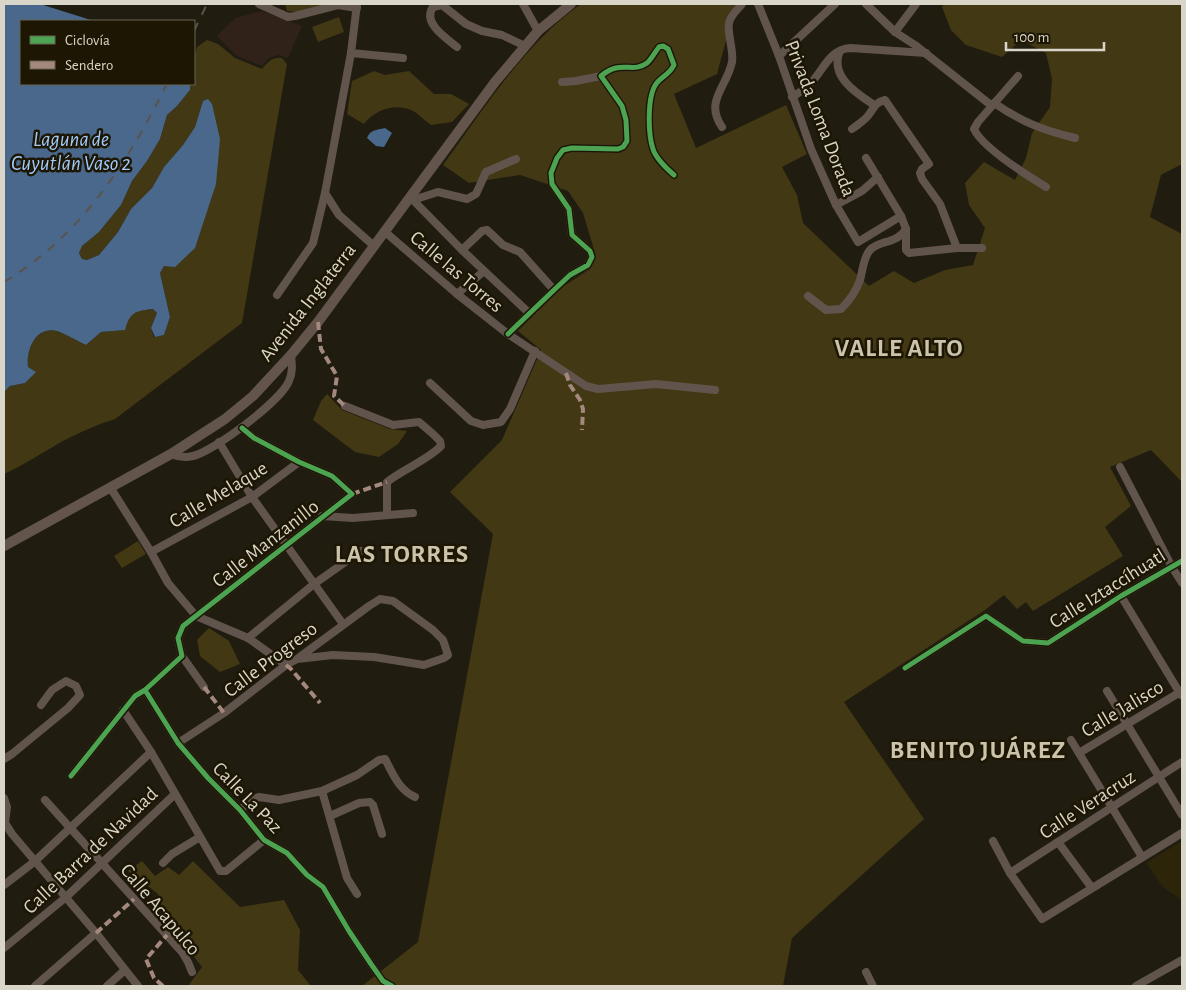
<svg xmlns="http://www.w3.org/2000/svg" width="1186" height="990" font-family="'Alegreya Sans',sans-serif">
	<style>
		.built { fill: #2d250a }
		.industrial { fill: #302219 }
		.green { fill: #423814 }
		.water { fill: #49688c }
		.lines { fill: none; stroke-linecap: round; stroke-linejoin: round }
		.minor { stroke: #61544c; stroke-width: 8 }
		.secondary { stroke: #63554c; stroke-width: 10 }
		.rail { stroke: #5b534b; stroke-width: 2; stroke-dasharray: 9 9; stroke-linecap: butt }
		.quiet { stroke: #a5887d; stroke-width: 4; stroke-dasharray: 8 4; stroke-linecap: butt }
		.cycleway-casing { stroke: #1c1603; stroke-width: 8 }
		.cycleway { stroke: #4ca352; stroke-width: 5 }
		.labels { text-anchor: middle; stroke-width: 5; stroke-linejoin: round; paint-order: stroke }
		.street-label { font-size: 20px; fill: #d9d5c9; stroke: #1c1603 }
		.water-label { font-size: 21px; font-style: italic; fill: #a1cbfe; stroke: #1c1603 }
		.district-label { font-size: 25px; font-weight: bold; letter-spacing: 1px; fill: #cbc3aa; stroke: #1c1603 }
	</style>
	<rect width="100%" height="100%" fill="#201c10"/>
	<polygon class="built" points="1182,841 1182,900 1163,887 1146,863"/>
	<polygon class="industrial" points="262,11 302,26 288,58 278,55 269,58 262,66 237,56 217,36 235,18"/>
	<g class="green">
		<polygon points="285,4 333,4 297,12 287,11"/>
		<path d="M581,4H736L717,74L674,94L696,148L786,105L807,154L782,167L797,195L803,223L869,286L894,271L914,283L945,270L973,265L985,228L969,205L965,183L984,162L1015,180L1026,158L1032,133L1050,107L1052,79L1046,53L1021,40L1002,57L966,45L951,30L942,7L944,4H1182V164L1161,175L1150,217L1182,234V482L1151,450L1110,467L1131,506L1105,527L1123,556L1033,611L1026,602L1017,609L1004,595L985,610L844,702L924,819L792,938L783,986H355H362L418,942L493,534L450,492L502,440L541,350L518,331L561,288L590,269L596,256L583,213L568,191L520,175L469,183L443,165C483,110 525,43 581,4Z"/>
		<polygon points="339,17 344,32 318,42 312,27"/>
		<path d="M207,40L218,44L235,58L262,69C268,62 272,57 282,58L287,64L242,323L115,419C96,425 78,433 61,442C42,453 24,465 4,474V392L10,386L25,383L35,372L28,367C26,349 36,326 57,331C66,334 77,341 86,345L101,332L124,330C130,311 135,311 153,309L157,313L151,328L154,337L164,335L170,317L160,273L164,266L203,101L195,127L183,145L164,167L152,188L131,209L118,232L99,255L87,260L82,259L79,253L82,246L99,232L121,205L132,181L147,161L160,139L167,115L177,106L190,90V84H194V59L197,47Z"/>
		<path d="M374,71L385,75L409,71L434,94H451L469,104L452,122L431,125C425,121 418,113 411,110C394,103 375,110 364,124L347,114L352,81Z"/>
		<polygon points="327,394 342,410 390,429 407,431 398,444 379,457 355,452 313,420 321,401"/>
		<polygon points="138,541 146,554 122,568 114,556"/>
		<polygon points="209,628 229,641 240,664 220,672 200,656 197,640"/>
		<polygon points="142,861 155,876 168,867 179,875 193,861 240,907 284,900 300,930 298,970 311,986 188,986 202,967 164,919 158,894 128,871"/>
	</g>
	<g class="water">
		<path d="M10,4H40L94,21H21V84H190V90L177,106L167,115L160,139L147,161L132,181L121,205L99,232L82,246L79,253L82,259L87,260L99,255L118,232L131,209L152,188L164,167L183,145L195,127L203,101L208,99L212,104L220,139L216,184L195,248L175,267L164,266L160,273L170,317L164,335L155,337L151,328L157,313L153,309C135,311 130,312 125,330L101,332L86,345C77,341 66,334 57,331C36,326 26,349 28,367L36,372L25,383L10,386L4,392V5Z"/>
		<path d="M385,128L392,133L384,147L376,146L367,138C370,130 376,130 385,128Z"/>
	</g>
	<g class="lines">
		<g class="minor">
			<polyline points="259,4 288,17 295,16 338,5 357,8"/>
			<polyline points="357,4 351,53 325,193 339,215 374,246"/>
			<polyline points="523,4 538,31"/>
			<polyline points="758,4 779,56 811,149 836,205 858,242 901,216"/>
			<polyline points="866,4 895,32 915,45 992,106"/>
			<polyline points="433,7 442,5 466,24 482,31 502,35 525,46"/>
			<path d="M433,7C422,23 446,38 457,47"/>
			<polyline points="895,32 916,4"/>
			<path d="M840,51C829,76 856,93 874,105"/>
			<polyline points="351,53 403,58"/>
			<polyline points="779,56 835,4"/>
			<path d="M1018,76L978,122L974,129C982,147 1028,176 1046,187"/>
			<polyline points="562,82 576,81 601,76"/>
			<path d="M792,97C798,93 804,90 809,85C822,73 829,49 850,48L926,53"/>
			<path d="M994,103C1022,122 1042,130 1075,138"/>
			<path d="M722,127C704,101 727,87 732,62C734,51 727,33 729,23C730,16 738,9 742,4"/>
			<path d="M852,129C857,125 862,122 866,118C874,110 873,103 885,100L929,164L922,169L920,173L922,179L940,204L957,248"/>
			<polyline points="866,158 901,216 906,229 906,250 909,253 957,248 982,248"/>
			<polyline points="410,197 462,250 529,313"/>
			<polyline points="413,200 438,192 467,199 476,194 486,172 516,159"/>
			<polyline points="836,205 862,191 878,177"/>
			<polyline points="384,231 457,294 508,334 586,386 598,389 656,384 715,390"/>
			<polyline points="462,250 482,231 487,230 503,245 520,252 554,290"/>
			<polyline points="457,294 484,271"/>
			<polyline points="277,295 313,243 325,193"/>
			<path d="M808,296L826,310L841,309C850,300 856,292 860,280C863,270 863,258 870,250C879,240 897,244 906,229"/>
			<path d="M508,334L554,290L570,275L588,265L592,257L590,251L572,235L569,209L552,184L551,173L557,158L563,150L572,148L618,149L623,147L627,141L626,120L622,106L601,76C621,59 632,74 647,63C651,60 655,52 659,47L663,46L668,49L674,65C670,74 661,77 656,84C647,97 648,134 653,149C656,159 666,168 674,175"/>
			<polyline points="430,383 471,421 483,425 501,422 510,409 535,351"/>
			<path d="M345,406L393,425L419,422L433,434L440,441L441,446C429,459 402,470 387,482V514"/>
			<polyline points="219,442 252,497 343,624"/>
			<path d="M171,454C178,457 185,458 193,456C214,451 281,401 289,381C293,372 292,365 291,355"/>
			<polyline points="1120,467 1172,567 1182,583"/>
			<polyline points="110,487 151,552 168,583 196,616 248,638 286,665"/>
			<polyline points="322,516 353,518 413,513"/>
			<polyline points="151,552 252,497 299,462"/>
			<polyline points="1121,596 1181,695"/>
			<polyline points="248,638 314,584 361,551"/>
			<polyline points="182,656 204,687"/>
			<polyline points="905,668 986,616 1023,641 1048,643 1121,596 1182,561"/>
			<polyline points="145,690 178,743 208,778 240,810 264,840 287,853 307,875 323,887 349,931 371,964 383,981 392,986"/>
			<polyline points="1107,691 1182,815"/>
			<polyline points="123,710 151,752 220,871 226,871 264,840"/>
			<polyline points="1071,740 1142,857"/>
			<polyline points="178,743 224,713 286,665 297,659 369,606 380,599 393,601 433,630 443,640 448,655 444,658 424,665 374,657 333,655 297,659"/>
			<polyline points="1079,753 1182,691"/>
			<polyline points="4,759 12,754 68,708 80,695 76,686 66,681 52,690 41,705"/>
			<polyline points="71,776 135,696 145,690 182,656 178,638 183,626 352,494 332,476 299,462 254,438 242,428"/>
			<polyline points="322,791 347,878 357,894"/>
			<polyline points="4,798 7,807 5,823 12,834 96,933 138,986"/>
			<polyline points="45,800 182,952 188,962 192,972"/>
			<path d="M240,810L251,800L259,797L279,800L322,791L357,775L379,760L385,759C393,774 399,790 415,797"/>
			<polyline points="330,816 359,803 370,802 373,805 382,834"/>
			<polyline points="993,841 1010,873 1042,919 1182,833"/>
			<polyline points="1058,842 1092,888"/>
			<polyline points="163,863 172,854 200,837"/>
			<polyline points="1010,873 1182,762"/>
			<polyline points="4,885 34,862 151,752"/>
			<polyline points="4,948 65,898 175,794"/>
			<polyline points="866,972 873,986"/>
			<polyline points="35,986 96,933"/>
			<polyline points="107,986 125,970"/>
			<polyline points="1136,986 1182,960"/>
		</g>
		<polyline class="secondary" points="4,546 171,454 225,419 253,396 291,355 318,322 495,82 538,31 571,4"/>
		<g class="rail">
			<polyline points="194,31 207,4"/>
			<path d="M4,282C81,236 128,162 167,84"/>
		</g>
		<g class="quiet">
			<polyline points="318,322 321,349 337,376 334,396 345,406"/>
			<polyline points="566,373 570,385 580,400 583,409 582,430"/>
			<polyline points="352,494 387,482"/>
			<polyline points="286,665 291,669 320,703"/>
			<polyline points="204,687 224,713"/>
			<polyline points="96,933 134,899"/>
			<polyline points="163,986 154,978 146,959 167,935"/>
		</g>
		<defs>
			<g id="cycleway">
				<path d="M508,334L554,290L570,275L588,265L592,257L590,251L572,235L569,209L552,184L551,173L557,158L563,150L572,148L618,149L623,147L627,141L626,120L622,106L601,76C621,59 632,74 647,63C651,60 655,52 659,47L663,46L668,49L674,65C670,74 661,77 656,84C647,97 648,134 653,149C656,159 666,168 674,175"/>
				<polyline points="905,668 986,616 1023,641 1048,643 1121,596 1182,561"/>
				<polyline points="145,690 178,743 208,778 240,810 264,840 287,853 307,875 323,887 349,931 371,964 383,981 392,986"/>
				<polyline points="71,776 135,696 145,690 182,656 178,638 183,626 352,494 332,476 299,462 254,438 242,428"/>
			</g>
		</defs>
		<use href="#cycleway" class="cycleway-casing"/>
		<use href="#cycleway" class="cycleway"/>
	</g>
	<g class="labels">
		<g class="street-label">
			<text transform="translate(821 118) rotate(69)" y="7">Privada Loma Dorada</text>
			<text transform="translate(457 271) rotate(40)" y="7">Calle las Torres</text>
			<text transform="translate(307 302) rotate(-52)" y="7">Avenida Inglaterra</text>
			<text transform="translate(218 494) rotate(-31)" y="7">Calle Melaque</text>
			<text transform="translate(265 543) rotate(-38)" y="7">Calle Manzanillo</text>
			<text transform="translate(1107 588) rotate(-32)" y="7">Calle Iztaccíhuatl</text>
			<text transform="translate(270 659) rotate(-37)" y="7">Calle Progreso</text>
			<text transform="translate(1122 708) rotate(-31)" y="7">Calle Jalisco</text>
			<text transform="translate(248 797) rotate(46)" y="7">Calle La Paz</text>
			<text transform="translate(1087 804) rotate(-33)" y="7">Calle Veracruz</text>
			<text transform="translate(90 850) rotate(-43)" y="7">Calle Barra de Navidad</text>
			<text transform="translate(161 909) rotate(50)" y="7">Calle Acapulco</text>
		</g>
		<g class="water-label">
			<text x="71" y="146">Laguna de<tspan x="71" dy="24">Cuyutlán Vaso 2</tspan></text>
		</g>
		<g class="district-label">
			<text x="899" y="356">VALLE ALTO</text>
			<text x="402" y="562">LAS TORRES</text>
			<text x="978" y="758">BENITO JUÁREZ</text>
		</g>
	</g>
	<rect width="1186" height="990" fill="none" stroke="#d9d5c9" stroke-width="10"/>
	<rect x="20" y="20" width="175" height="65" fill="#1c1603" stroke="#686252"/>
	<rect x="30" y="36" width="25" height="8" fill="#4ca352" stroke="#686252"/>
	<text x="65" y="45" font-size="15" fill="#d9d5c9">Ciclovía</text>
	<rect x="30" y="61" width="25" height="8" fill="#a5887d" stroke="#686252"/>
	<text x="65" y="70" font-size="15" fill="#d9d5c9">Sendero</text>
	<path d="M1006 42v8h98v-8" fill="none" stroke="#d9d5c9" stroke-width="2.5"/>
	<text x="1014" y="42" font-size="15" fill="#d9d5c9" stroke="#1c1603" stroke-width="4" paint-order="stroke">100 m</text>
</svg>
